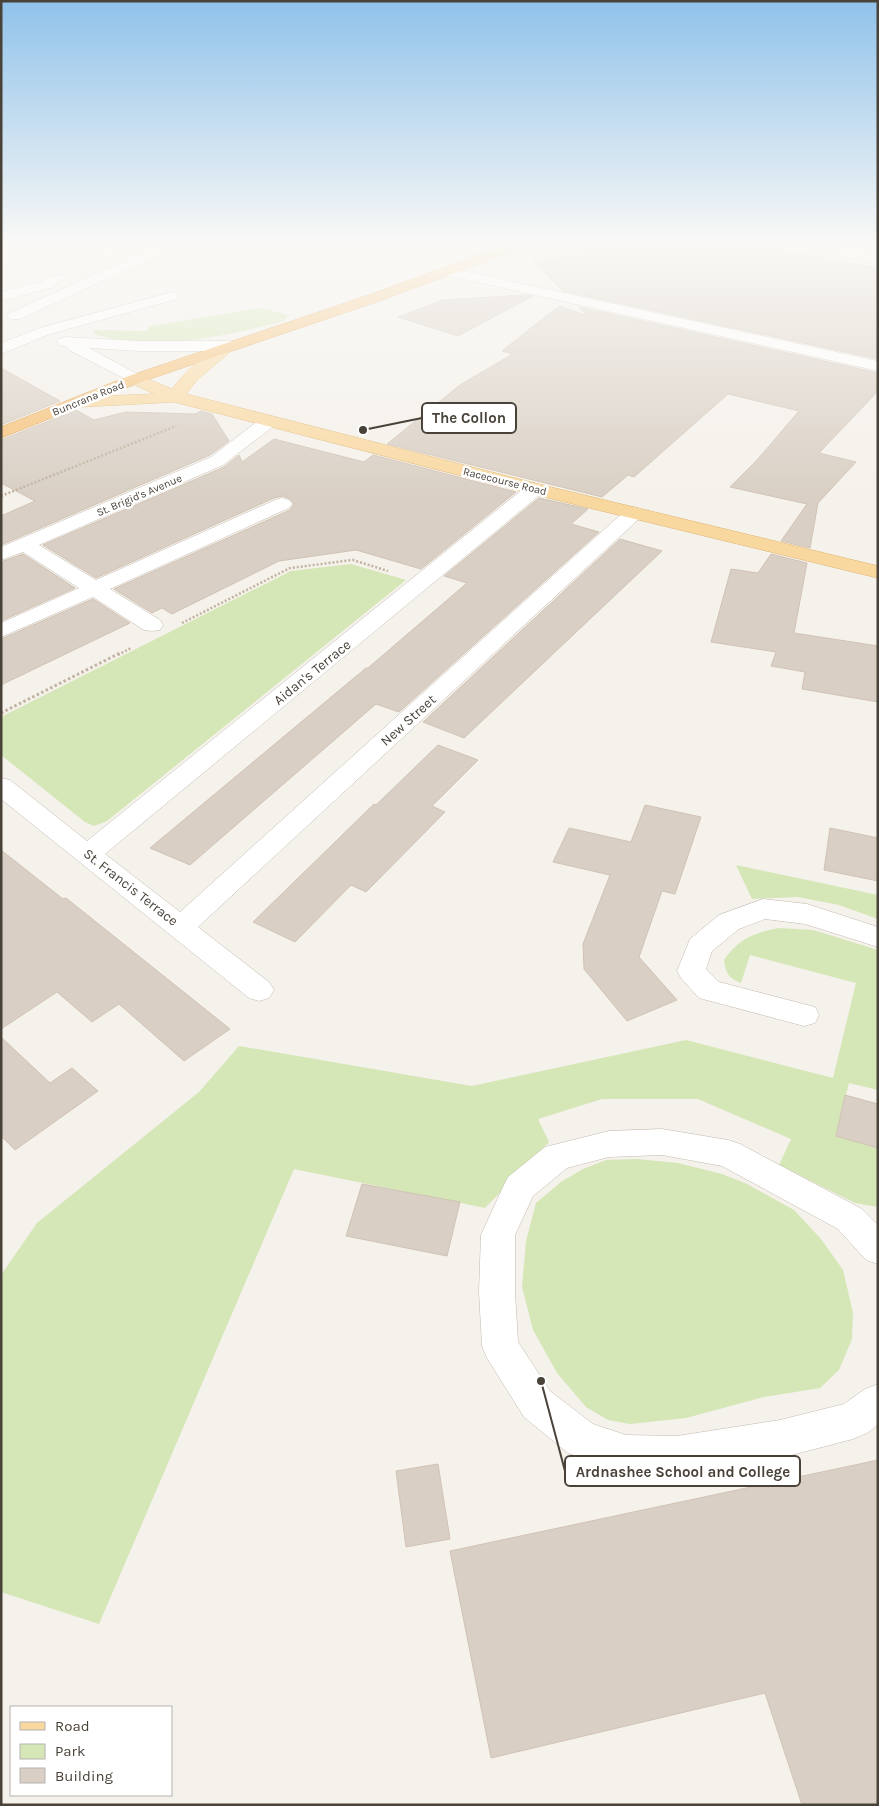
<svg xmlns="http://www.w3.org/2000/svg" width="879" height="1806" font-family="Karla,sans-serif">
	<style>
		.green { fill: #d5e6b7 }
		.building { fill: #d9cfc4; stroke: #d1c3b5 }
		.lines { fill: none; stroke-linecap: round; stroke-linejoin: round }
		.minor-casing { stroke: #c3bbb1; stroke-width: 1 }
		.major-casing { stroke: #deb470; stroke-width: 1 }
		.highway-casing { stroke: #d69444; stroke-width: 1 }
		.path-far1 { stroke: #c1b3a0; stroke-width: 2.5; stroke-dasharray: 2 2; stroke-linecap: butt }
		.path { stroke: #c1b3a0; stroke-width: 3; stroke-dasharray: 2.5 2.5; stroke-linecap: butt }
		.minor { fill: #fff; fill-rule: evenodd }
		.major { fill: #f9d8a0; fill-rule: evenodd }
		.highway { fill: #f6c075; fill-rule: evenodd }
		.labels { text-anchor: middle; stroke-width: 5; stroke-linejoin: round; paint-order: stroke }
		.far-street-label { font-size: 11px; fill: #494239; stroke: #fff }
		.street-label { font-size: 14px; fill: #494239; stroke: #fff }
		.leader { fill: none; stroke: #494239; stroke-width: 2 }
		.callout-dot { fill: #494239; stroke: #fff; stroke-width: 2 }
		.callout { fill: #fff; stroke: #494239; stroke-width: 2 }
		.callout-label { font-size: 15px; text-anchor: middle; font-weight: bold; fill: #494239 }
	</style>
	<rect width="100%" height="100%" fill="#f5f1eb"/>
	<g class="green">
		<path d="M260,308L289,315L284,321C221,337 156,352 93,334L95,330L148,331L149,326Z"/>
		<polygon points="351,564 406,580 107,821 94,826 85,822 1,755 1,717 291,571"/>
		<polygon points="736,865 878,895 878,919 839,905 798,897 752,899"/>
		<path d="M778,928L813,930L878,950V1090L849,1083L836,1135L878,1148V1207L855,1203L779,1165L791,1139L698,1099H602L538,1119L549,1142L485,1208L294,1169L99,1624L1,1592V1275L37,1223L199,1092L239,1046L472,1086L686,1040L833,1078L856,983L750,955L741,983C728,978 726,973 724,960C740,938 752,934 778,928Z"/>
		<polygon points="637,1159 678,1163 722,1174 747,1184 794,1210 821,1239 843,1270 853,1313 852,1339 839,1370 820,1388 764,1397 686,1418 630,1424 608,1420 586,1407 557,1373 533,1330 522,1287 526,1241 536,1203 561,1182 583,1169 606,1160"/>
	</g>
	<g class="building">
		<polygon points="581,246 763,246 878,268 878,359 563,291 532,260 580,255"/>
		<polygon points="524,295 533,296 458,336 398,317 443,300"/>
		<polygon points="559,306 588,316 579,307 878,373 878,391 819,453 856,462 818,503 810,548 781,541 807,504 730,487 757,460 799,411 728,394 634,477 628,475 602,497 387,444 460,385 513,354 502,351"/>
		<polygon points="1,368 60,401 1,425"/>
		<polygon points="76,410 94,420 126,412 195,414 201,411 212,414 229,441 210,455 1,545 1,516 35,501 1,483 1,440"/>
		<polygon points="274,439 364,462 373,455 516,492 421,569 356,550 279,561 172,614 162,608 152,613 114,589 290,510 294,504 290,499 283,496 274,498 96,578 43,545 224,467 239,455 242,462"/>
		<polygon points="539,498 588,509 571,524 599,532 399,712 376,704 190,865 150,848 366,668 368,668 467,583 444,576"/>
		<polygon points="620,539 662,551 464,738 423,722"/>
		<polygon points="23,554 75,588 1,621 1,562"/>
		<polygon points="771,554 807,563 794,633 878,646 878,702 802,689 805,672 771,666 776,652 711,642 731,569 758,573"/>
		<polygon points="93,599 130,623 1,685 1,639"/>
		<polygon points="438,745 478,760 432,806 445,812 366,892 351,885 295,942 253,922 374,804 376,805"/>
		<polygon points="645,805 701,817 675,894 662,891 639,957 677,1000 627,1021 584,969 583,944 610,875 553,862 569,828 631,842"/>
		<polygon points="830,828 878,838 878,881 824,870"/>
		<polygon points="1,850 63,899 66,898 230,1029 184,1061 119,1004 92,1022 57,992 1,1029"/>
		<polygon points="1,1037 50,1083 72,1068 98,1091 15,1150 1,1136"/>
		<polygon points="845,1095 878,1104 878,1148 836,1136"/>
		<polygon points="362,1184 460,1202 447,1256 346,1236"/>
		<polygon points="878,1460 878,1805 802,1805 765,1693 491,1758 450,1551"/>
		<polygon points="438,1464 450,1539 406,1547 396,1471"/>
	</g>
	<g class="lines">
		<defs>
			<g id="minor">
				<polygon points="90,246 106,246 118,254 116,257 106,257"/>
				<polygon points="157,246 174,246 172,249 20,319 10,319 7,316 10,313"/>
				<path d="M831,246C847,245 862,251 878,254V262L844,256Z"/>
				<polygon points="445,267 878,361 878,371 440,274 438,271 440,268"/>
				<polygon points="59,274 64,275 66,278 50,288 1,301 1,292 40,282"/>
				<polygon points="172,292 177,293 179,296 177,299 50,334 1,354 1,343 40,328"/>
				<polygon points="65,337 139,341 231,341 237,343 239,346 237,349 231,351 139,351 89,348 141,376 143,379 141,382 135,384 69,350 67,347 59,345 57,342 59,339"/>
				<polygon points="269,416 275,417 278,421 275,425 223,465 39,545 96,580 275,500 282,498 289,500 292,504 289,508 110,589 160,620 163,625 160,630 152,631 144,630 93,597 1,637 1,623 79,588 23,552 1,560 1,547 211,457 263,417"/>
				<polygon points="535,483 542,485 544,489 542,493 105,854 180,912 627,509 634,507 641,509 644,513 641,517 198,927 269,982 274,990 269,998 259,1001 249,998 1,799 1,778 10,780 87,841 528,485"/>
				<polygon points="763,899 807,904 878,927 878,947 805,924 765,919 739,929 712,951 706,969 719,982 815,1007 819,1015 815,1023 804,1026 699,998 681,978 677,971 690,939 719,915"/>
				<polygon points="662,1129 728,1140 740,1144 862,1209 878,1225 878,1264 866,1260 838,1229 722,1166 662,1155 609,1157 567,1168 533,1196 515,1235 515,1292 518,1342 550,1391 593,1424 626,1435 677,1436 780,1420 844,1404 865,1389 878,1384 878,1425 867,1433 853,1439 780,1458 677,1474 626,1473 568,1453 524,1417 487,1358 482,1346 479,1292 481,1235 503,1187 508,1177 545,1147 609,1131"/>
			</g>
			<path id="major" d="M224,344L230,346L232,349L230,352L197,380L186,394L538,484L878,566V578L528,493L174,402L80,407L74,406L72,402L74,398L80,397L154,394L129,382L127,379L129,376L135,374L172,389C182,376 208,348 224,344Z"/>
			<polygon id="highway" points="503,246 522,246 520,249 379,301 141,382 1,438 1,427 129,376 369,295"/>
		</defs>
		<use href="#minor" class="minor-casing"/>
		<use href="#major" class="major-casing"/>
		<use href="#highway" class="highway-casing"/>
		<g class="path-far1">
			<polyline points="1,496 176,426"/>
			<polyline points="182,623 290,568 353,560 388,571"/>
			<polyline points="118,655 131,648"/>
		</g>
		<polyline class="path" points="1,713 120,653"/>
		<use href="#minor" class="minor"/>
		<use href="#major" class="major"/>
		<use href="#highway" class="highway"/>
	</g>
	<linearGradient id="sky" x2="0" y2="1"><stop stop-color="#90c2ea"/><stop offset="0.49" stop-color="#faf9f6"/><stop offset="1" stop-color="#faf9f6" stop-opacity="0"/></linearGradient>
	<rect width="879" height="498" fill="url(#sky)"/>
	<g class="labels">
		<g class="far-street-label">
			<text transform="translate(88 398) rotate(-22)" y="4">Buncrana Road</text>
			<text transform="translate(505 481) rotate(14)" y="4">Racecourse Road</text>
			<text transform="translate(139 495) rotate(-23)" y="4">St. Brigid's Avenue</text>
		</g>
		<g class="street-label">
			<text transform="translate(312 672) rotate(-39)" y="5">Aidan's Terrace</text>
			<text transform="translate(408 720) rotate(-42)" y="5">New Street</text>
			<text transform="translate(131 887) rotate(38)" y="5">St. Francis Terrace</text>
		</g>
	</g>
	<path class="leader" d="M363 430L422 418M541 1381L565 1471"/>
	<g class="callout-dot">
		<circle cx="363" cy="430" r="5"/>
		<circle cx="541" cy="1381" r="5"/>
	</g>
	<g class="callout">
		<rect x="422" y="403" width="94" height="30" rx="5"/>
		<rect x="565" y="1456" width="235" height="30" rx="5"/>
	</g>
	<g class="callout-label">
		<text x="469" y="423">The Collon</text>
		<text x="683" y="1477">Ardnashee School and College</text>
	</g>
	<rect width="879" height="1806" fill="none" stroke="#494239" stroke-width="5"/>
	<rect x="10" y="1706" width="162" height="90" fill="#ffffff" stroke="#b6b3b0"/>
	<rect x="20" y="1722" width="25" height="8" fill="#f9d8a0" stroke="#b6b3b0"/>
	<text x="55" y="1731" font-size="15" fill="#494239">Road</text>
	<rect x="20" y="1744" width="25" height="15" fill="#d5e6b7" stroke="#b6b3b0"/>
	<text x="55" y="1756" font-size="15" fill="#494239">Park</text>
	<rect x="20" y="1768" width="25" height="15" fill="#d9cfc4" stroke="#b6b3b0"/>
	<text x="55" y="1781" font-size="15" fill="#494239">Building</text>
</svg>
